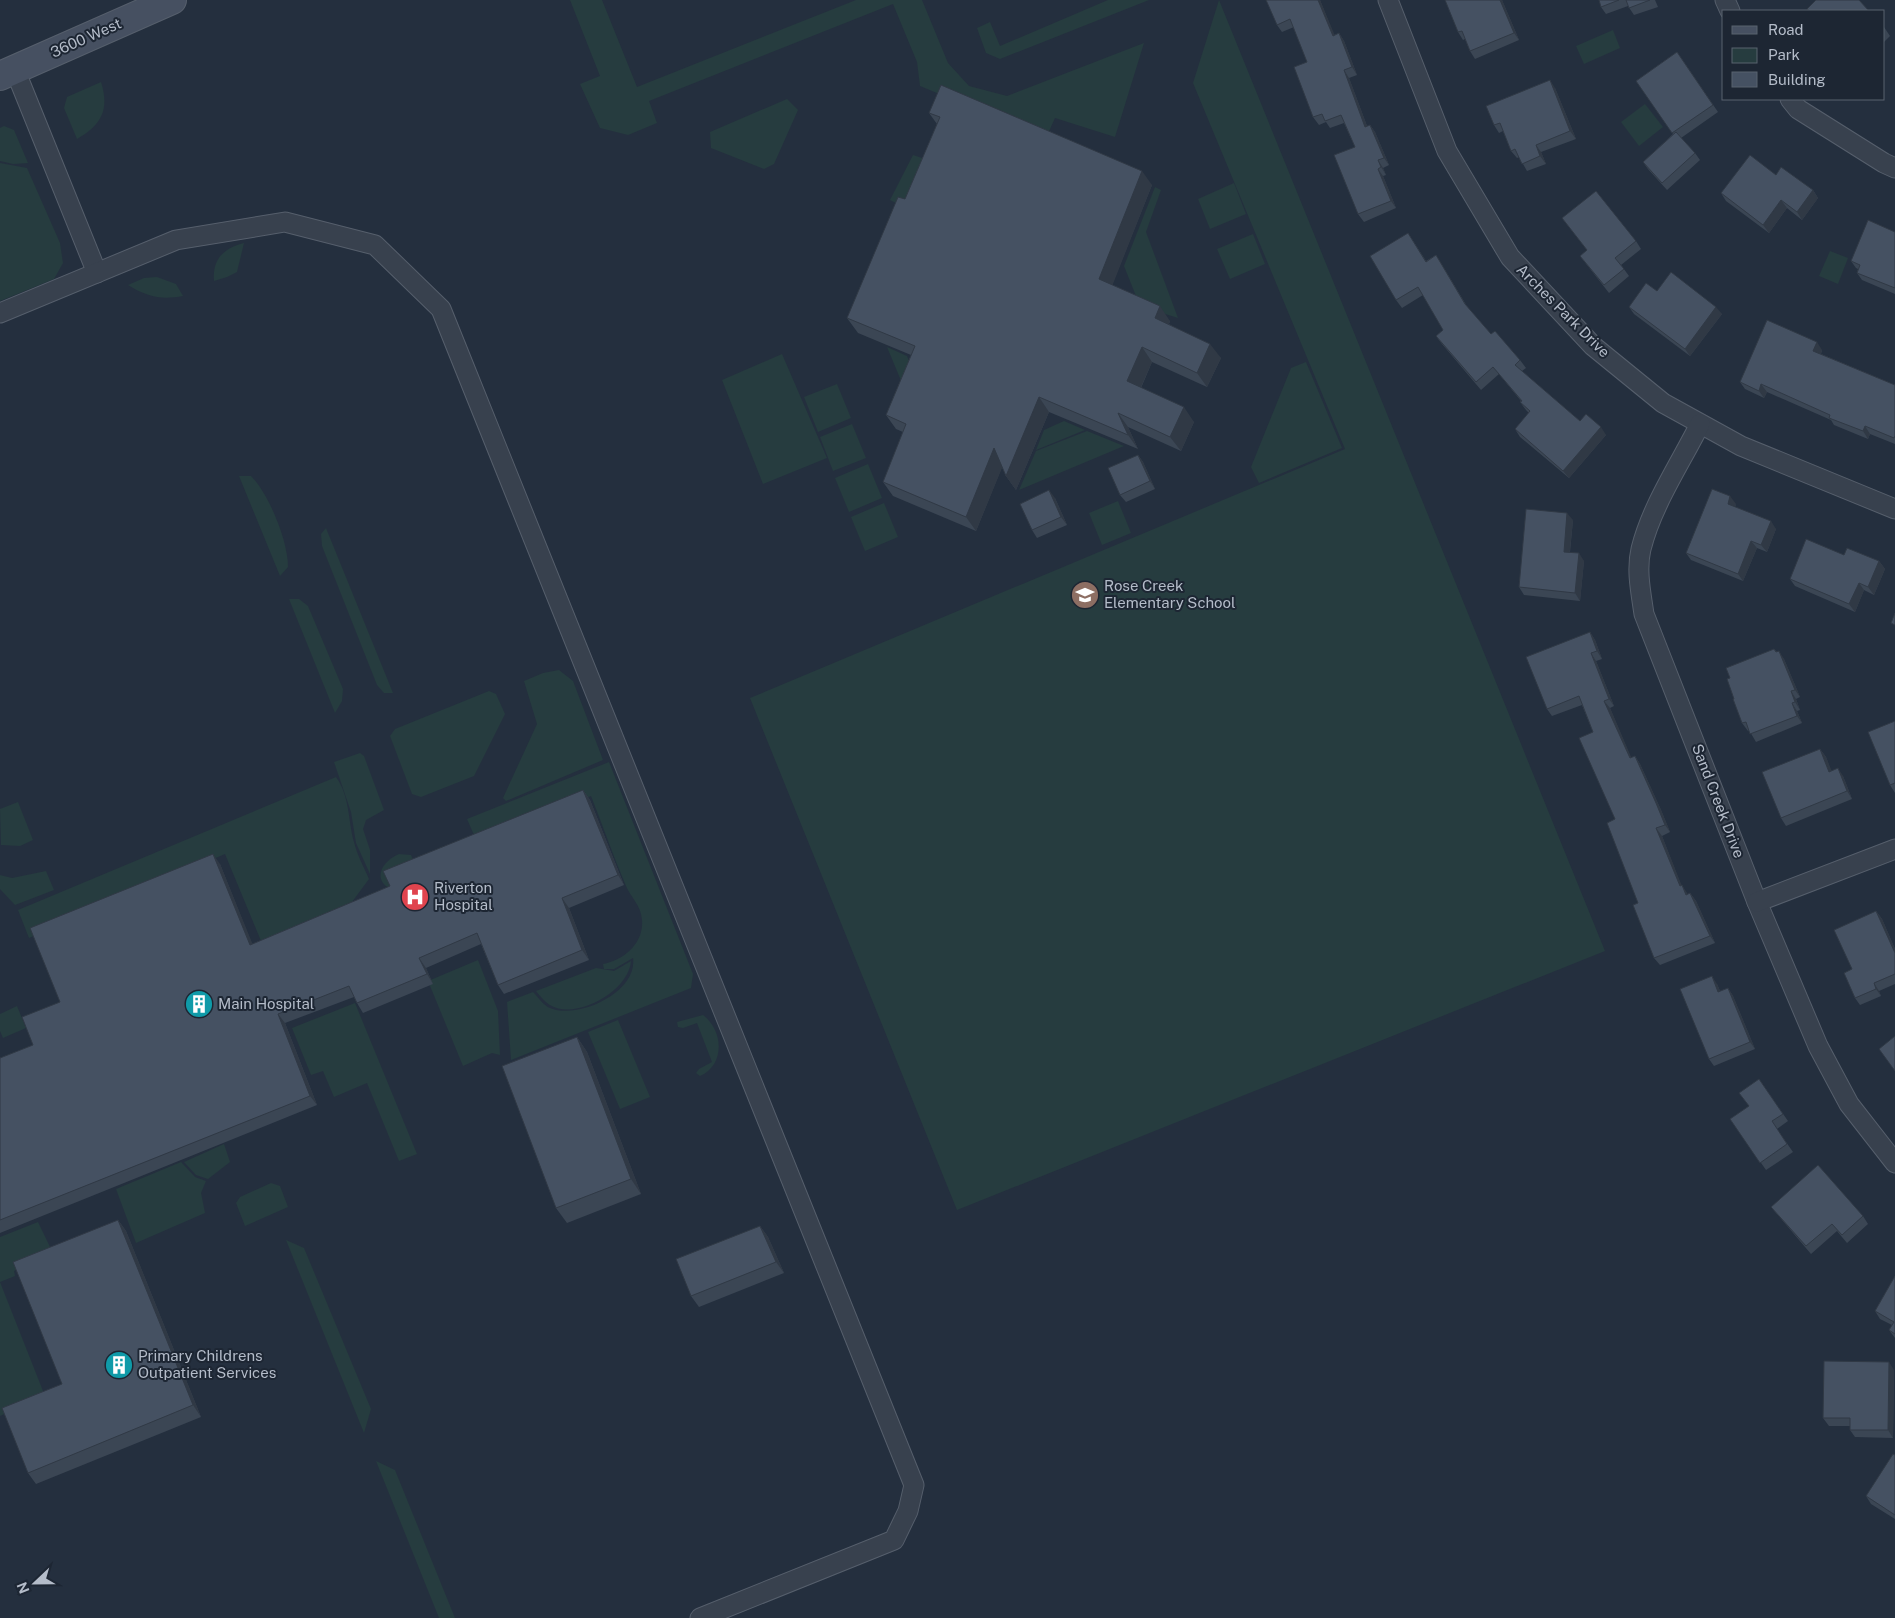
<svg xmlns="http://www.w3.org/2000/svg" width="1895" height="1618" font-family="'Public Sans',sans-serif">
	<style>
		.green { fill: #263c3f }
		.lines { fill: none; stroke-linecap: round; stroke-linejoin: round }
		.minor-casing { stroke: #565f6c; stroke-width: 21 }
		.secondary-casing { stroke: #565f6c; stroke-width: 30 }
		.minor { stroke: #38414e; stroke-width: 19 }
		.secondary { stroke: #465061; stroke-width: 28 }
		.wall { fill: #3b4654 }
		.shaded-wall { fill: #303945 }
		.building { fill: #455162; stroke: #303945 }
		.labels { text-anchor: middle; stroke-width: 4; stroke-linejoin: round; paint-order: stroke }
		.street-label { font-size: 15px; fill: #b4bcc9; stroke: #1d2633 }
		.poi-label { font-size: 15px; fill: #b4bcc9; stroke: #1d2633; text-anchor: start }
	</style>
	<rect width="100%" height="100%" fill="#242f3e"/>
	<g class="green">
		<polygon points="570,0 602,0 637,87 856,0 922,0 948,63 969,86 1007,96 1144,43 1115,137 1055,118 1046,138 920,86 917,62 893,4 649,101 657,123 628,135 600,128 580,84 600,76"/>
		<polygon points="1108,0 1149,0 1000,59 986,53 977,28 990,22 1000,46"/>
		<polygon points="1219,0 1605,951 957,1210 750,698 1345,449 1193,83"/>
		<polygon points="1613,30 1620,48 1584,64 1576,46"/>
		<path d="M101,82C110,110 101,125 77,139L64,108L67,97Z"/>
		<polygon points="787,99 798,110 774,164 764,169 711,148 710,132"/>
		<polygon points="1645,104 1663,127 1639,146 1621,122"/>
		<polygon points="4,126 14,130 28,163 13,164 0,161 0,128"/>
		<polygon points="913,155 934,162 914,212 890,200"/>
		<polygon points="0,163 27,168 60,243 63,263 54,279 0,301"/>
		<polygon points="1234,183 1246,214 1210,229 1198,199"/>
		<polygon points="1155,187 1161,190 1146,232 1178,318 1140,306 1124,266"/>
		<polygon points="1253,234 1265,264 1230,279 1217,249"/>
		<path d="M244,243L237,272L227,277L214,281C212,259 224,248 244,243Z"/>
		<polygon points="1830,251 1848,258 1838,284 1819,276"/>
		<path d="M157,277L176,284L183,296C162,300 147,297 128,285L144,278Z"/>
		<polygon points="887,347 907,356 916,378 907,395"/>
		<polygon points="782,354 827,458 763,484 722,380"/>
		<polygon points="1306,362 1342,448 1259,483 1251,467 1291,368"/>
		<polygon points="837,384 851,418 818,432 804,397"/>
		<polygon points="1064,421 1085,430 1036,450 1044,430"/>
		<polygon points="852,424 866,458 833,471 820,437"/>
		<polygon points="1087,431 1124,446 1019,490 1036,451"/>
		<polygon points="868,464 882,498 849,512 835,478"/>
		<path d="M239,476H251C269,494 288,541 288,567L280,576Z"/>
		<polygon points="1118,501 1131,533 1102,545 1089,513"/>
		<polygon points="884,503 898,537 865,551 851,517"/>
		<polygon points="326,528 393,693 384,693 377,685 322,546 321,534"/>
		<polygon points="289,599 299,599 308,606 343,689 342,701 335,713"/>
		<polygon points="559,670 573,681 603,760 506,801 503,798 537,724 524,681 543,673"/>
		<polygon points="489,691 496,694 505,714 474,776 421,797 412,794 390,736 395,729"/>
		<polygon points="360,753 364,756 384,810 366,820 363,829 370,850 370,874 356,843 351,812 334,762"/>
		<path d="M609,762L693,974L691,988L511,1060L507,1002L533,992C538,997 544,1006 550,1008C578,1020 638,992 633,958L614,969H604L603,964C624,960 644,943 642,920C641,905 631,898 626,886C613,856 603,826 591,796L477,842L467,819Z"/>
		<path d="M336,777C350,796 348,821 354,842C357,855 364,867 369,879L352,902L261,941L225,854L29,938L18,910Z"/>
		<polygon points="18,802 33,840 20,846 1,845 0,809"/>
		<path d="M399,854L411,855L417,868L392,890C371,880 382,861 399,854Z"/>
		<polygon points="46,871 54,890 15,905 0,889 0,875 12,878"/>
		<polygon points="478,960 498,1011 500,1055 492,1053 463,1066 428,981"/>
		<path d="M631,961C629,991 576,1021 550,1005C545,1002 540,996 536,991L596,968L614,971Z"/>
		<polygon points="355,1003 417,1154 399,1161 367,1083 334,1097 323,1071 311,1075 292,1028"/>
		<polygon points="17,1006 26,1028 3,1038 0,1031 0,1014"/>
		<path d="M703,1015C723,1030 726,1064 700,1076L696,1073L699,1069L712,1062L697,1023L683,1028L678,1027L677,1022Z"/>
		<polygon points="618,1020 650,1097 620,1109 588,1032"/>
		<polygon points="224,1144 230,1162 208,1179 196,1175 184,1162"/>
		<polygon points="181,1162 195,1177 206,1181 201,1193 205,1213 136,1243 116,1189"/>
		<polygon points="271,1183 280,1186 288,1207 245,1226 236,1203 240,1197"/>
		<polygon points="38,1222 52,1251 14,1271 15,1276 0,1282 45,1396 0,1416 0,1237"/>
		<polygon points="286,1240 304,1248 371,1409 364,1433"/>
		<polygon points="376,1461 395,1470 455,1618 439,1618"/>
	</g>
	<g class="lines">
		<defs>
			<g id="minor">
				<polyline points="1388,0 1447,151 1510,257 1593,346 1663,403 1741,446 1895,509"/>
				<polyline points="1725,0 1730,11"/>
				<polyline points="15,70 97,273"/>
				<polyline points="1790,99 1798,109 1884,163 1895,168"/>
				<polyline points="0,313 176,240 285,222 375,245 441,309 914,1485 908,1511 894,1540 700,1618"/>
				<path d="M1700,424C1680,464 1652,505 1641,549C1636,570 1641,593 1644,614L1757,902L1818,1046L1849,1104L1895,1163"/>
				<polyline points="1757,902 1895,849"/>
			</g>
			<polyline id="secondary" points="0,76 172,0"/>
		</defs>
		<use href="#minor" class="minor-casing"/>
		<use href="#secondary" class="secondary-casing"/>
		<use href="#minor" class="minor"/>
		<use href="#secondary" class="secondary"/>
	</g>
	<g class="wall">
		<polygon points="1320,0 1334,35 1339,33 1344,41 1357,75 1349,78 1367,126 1370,125 1375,132 1389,165 1383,168 1386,175 1383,176 1396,208 1364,222 1358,214 1355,147 1344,123 1330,128 1326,122 1319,125 1313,117 1307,62 1294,27 1282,32 1277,25"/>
		<polygon points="1502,0 1519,40 1475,59 1470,51 1465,39 1463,40 1458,32"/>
		<polygon points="1599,0 1655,0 1658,7 1634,15 1628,6 1606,14 1601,7"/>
		<polygon points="1884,27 1890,36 1884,42"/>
		<polygon points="1677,52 1718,112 1681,138 1695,153 1700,160 1667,190 1648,169 1643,162 1673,134 1636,81"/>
		<polygon points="1555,88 1576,139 1541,152 1546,164 1527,171 1519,157 1517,158 1511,151 1503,131 1499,133 1494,125"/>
		<polygon points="929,113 1152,185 1112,285 1170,321 1169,324 1221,358 1207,387 1152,362 1141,388 1194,422 1181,451 1128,427 1138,449 1049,412 1016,490 1006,476 1002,467 976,531 893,496 883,482 903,432 896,429 886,415 911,355 858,333 847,318 905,199 937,124"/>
		<polygon points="1776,175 1813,190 1818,198 1802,220 1787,208 1769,233 1726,201 1721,193"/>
		<polygon points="1562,218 1636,241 1641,249 1621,265 1629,276 1609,293 1580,256 1587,250"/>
		<polygon points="1895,232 1895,294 1862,280 1857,273 1858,269 1856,268 1851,261"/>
		<polygon points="1408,233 1426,261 1436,255 1468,308 1491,334 1520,360 1526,368 1522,371 1580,421 1606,435 1569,478 1520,437 1515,429 1529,413 1526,410 1520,402 1521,401 1499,374 1481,390 1442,344 1436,336 1443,330 1423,295 1402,308 1396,300"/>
		<polygon points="1657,291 1722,314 1690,356 1634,314 1629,307"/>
		<polygon points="1822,350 1821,354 1895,385 1895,444 1870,434 1868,439 1834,425 1831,420 1767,392 1764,398 1745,389 1740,382"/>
		<polygon points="1138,455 1143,462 1155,489 1126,502 1120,495"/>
		<polygon points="1055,498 1067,525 1037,538 1032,530"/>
		<polygon points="1736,504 1735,507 1776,529 1767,552 1757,548 1743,581 1691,560 1686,553"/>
		<polygon points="1573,520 1570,552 1584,561 1580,601 1524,595 1519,587"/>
		<polygon points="1844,555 1879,561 1885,569 1874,595 1864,590 1855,612 1795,586 1790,579"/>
		<polygon points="1590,632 1595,640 1602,659 1596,661 1614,706 1610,708 1631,758 1635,756 1640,764 1661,810 1670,832 1662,836 1681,885 1688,895 1690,893 1696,901 1715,943 1660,965 1654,958 1615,819 1593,732 1582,705 1552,716 1547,709"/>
		<polygon points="1774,649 1784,659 1800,697 1796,699 1800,710 1797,711 1802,723 1756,742 1749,730 1748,731 1742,723 1734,699 1730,678"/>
		<polygon points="1895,721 1895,793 1890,785"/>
		<polygon points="1820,749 1826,757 1831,771 1843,776 1852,799 1786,826 1781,818"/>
		<polygon points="583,790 590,800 624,885 569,908 589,960 504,994 498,985 481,944 426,968 433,984 363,1013 357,1003 354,997 285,1023 317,1105 0,1233 0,1058 33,1045 60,1002 220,864 252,944 390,886"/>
		<polygon points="1876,911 1882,919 1895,949 1895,984 1879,991 1881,996 1860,1005 1855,998 1852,969"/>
		<polygon points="1717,984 1720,991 1728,988 1733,996 1755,1049 1714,1066 1709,1059"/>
		<polygon points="577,1037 587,1052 641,1194 567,1223 556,1208"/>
		<polygon points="1759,1079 1788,1121 1777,1129 1793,1152 1766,1170 1730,1119 1749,1106"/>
		<polygon points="1771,1207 1863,1216 1868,1224 1847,1243 1837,1231 1811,1254 1777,1214"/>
		<polygon points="118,1220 126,1231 201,1417 36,1484 28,1473 62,1384"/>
		<polygon points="760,1226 768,1237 784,1273 699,1307 691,1296"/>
		<polygon points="1895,1276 1895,1338 1889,1330 1892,1325 1880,1319 1875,1311"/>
		<polygon points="1894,1370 1893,1438 1855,1437 1850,1430 1850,1426 1829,1426 1823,1418"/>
		<polygon points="1895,1455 1895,1519 1871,1504 1866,1496"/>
	</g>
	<g class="shaded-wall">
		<polygon points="1318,0 1320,0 1338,43 1333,36"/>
		<polygon points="1500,0 1502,0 1519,40 1514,33"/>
		<polygon points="1339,33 1344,41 1357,75 1352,67"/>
		<polygon points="1344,70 1349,78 1370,134 1365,127"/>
		<polygon points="1550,80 1555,88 1576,139 1570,131"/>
		<polygon points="1370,125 1375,132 1389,165 1384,158"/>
		<polygon points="1536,145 1541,152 1546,164 1540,156"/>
		<polygon points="1378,160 1383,168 1386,175 1381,167"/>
		<polygon points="1378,169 1383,176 1396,208 1391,201"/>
		<polygon points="1142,171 1152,185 1109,294 1099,279"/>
		<polygon points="1813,190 1818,198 1802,220 1797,212"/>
		<polygon points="1781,200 1787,208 1769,233 1763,225"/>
		<polygon points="1160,306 1170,321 1165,332 1155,318"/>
		<polygon points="1716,307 1722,314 1690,356 1685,349"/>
		<polygon points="1817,342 1822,350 1819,358 1813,351"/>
		<polygon points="1210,344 1221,358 1207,387 1197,373"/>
		<polygon points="1142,347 1152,362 1137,396 1127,381"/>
		<polygon points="1761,384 1767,392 1764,398 1759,391"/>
		<polygon points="1039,397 1049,412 1016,490 1006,476"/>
		<polygon points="1184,407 1194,422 1181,451 1170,437"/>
		<polygon points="1118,413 1128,427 1138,449 1128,435"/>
		<polygon points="1865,426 1870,434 1868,439 1863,431"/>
		<polygon points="1601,427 1606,435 1569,478 1563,471"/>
		<polygon points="994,448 1004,463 976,531 966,517"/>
		<polygon points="1138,455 1143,462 1155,489 1150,481"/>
		<polygon points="1049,490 1055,498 1067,525 1061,517"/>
		<polygon points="1730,496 1736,504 1733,511 1728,504"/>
		<polygon points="1567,513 1573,520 1569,559 1564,552"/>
		<polygon points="1771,521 1776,529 1767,552 1761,545"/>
		<polygon points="1751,541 1757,548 1743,581 1738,574"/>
		<polygon points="1579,553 1584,561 1580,601 1575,593"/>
		<polygon points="1879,561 1885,569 1874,595 1868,587"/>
		<polygon points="1859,583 1864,590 1855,612 1849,604"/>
		<polygon points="1590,632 1595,640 1602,659 1597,651"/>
		<polygon points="1779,651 1784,659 1800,697 1795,690"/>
		<polygon points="1591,653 1596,661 1614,706 1609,699"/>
		<polygon points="1791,691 1796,699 1800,710 1795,702"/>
		<polygon points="1604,701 1610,708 1635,766 1630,758"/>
		<polygon points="1792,703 1797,711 1802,723 1797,716"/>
		<polygon points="1820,749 1826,757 1835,779 1829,772"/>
		<polygon points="1635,756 1640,764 1661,810 1670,832 1665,825"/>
		<polygon points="1838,768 1843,776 1852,799 1847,791"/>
		<polygon points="583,790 590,800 624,885 618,875"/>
		<polygon points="1656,828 1662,836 1685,894 1680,886"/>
		<polygon points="213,854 220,864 257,955 250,945"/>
		<polygon points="1682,885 1687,893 1691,903 1686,895"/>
		<polygon points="1690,893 1696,901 1715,943 1710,936"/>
		<polygon points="562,898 569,908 589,960 582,950"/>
		<polygon points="1876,911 1882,919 1895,949 1895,953"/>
		<polygon points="419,958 426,968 433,984 427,974"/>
		<polygon points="1712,976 1717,984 1724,1000 1718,992"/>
		<polygon points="1874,983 1879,991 1881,996 1876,989"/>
		<polygon points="1728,988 1733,996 1755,1049 1750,1042"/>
		<polygon points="278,1014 285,1023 317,1105 310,1096"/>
		<polygon points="577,1037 587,1052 641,1194 631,1179"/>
		<polygon points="118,1220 126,1231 201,1417 193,1405"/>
		<polygon points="760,1226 768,1237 784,1273 776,1262"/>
		<polygon points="1889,1362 1894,1370 1893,1438 1888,1430"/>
	</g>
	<g class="building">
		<polygon points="1266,0 1318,0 1333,36 1339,33 1352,67 1344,70 1365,127 1370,125 1384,158 1378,160 1381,167 1378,169 1391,201 1358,214 1334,155 1355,147 1341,115 1325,121 1322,114 1313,117 1294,67 1307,62 1290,19 1277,25"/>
		<polygon points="1445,0 1500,0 1514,33 1470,51 1462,31 1458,32"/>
		<polygon points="1599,0 1619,0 1601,7"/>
		<polygon points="1626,0 1650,0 1629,8"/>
		<polygon points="1816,0 1859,0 1869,11 1810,11 1807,9"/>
		<polygon points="1677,52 1713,105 1672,133 1636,81"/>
		<polygon points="1550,80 1570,131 1536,145 1540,156 1522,164 1515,149 1511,151 1500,123 1494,125 1486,106"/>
		<polygon points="941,85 1142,171 1099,279 1160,306 1155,318 1210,344 1197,373 1142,347 1127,381 1184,407 1170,437 1118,413 1128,435 1039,397 1006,476 994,448 966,517 883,482 906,424 886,415 915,346 847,318 898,197 905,199 940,117 929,113"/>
		<polygon points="1676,132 1695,153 1662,183 1643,162"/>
		<polygon points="1750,155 1776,175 1781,167 1813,190 1797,212 1781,200 1763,225 1721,193"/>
		<polygon points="1596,191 1636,241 1615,258 1624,269 1604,285 1580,256 1587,250 1562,218"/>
		<polygon points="1868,220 1895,232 1895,288 1857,273 1860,265 1851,261"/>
		<polygon points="1408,233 1426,262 1436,255 1465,304 1491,334 1495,331 1520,360 1515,365 1580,421 1586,414 1601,427 1563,471 1515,429 1530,411 1520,402 1522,401 1493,367 1476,382 1436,336 1443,330 1418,287 1396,300 1370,256"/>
		<polygon points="1671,272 1716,307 1685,349 1629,307 1646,283 1657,291"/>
		<polygon points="1767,320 1817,342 1813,351 1895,385 1895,436 1894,438 1865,426 1863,431 1829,418 1830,415 1761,384 1759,391 1740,382"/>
		<polygon points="1138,455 1150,481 1120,495 1108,468"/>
		<polygon points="1712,489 1730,496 1728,504 1771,521 1761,545 1751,541 1738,574 1686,553"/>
		<polygon points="1049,490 1061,517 1032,530 1020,504"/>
		<polygon points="1526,509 1567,513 1564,552 1579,553 1575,593 1519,587"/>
		<polygon points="1806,539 1844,555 1847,548 1879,561 1868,587 1859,583 1849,604 1790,579"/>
		<polygon points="1895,613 1895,625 1891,623"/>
		<polygon points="1590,632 1597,651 1591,653 1609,699 1604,701 1630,758 1635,756 1656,803 1665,825 1656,828 1680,886 1682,885 1686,895 1690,893 1710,936 1654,958 1633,905 1638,903 1607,823 1615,819 1579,738 1593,732 1579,696 1547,709 1526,657"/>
		<polygon points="1774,649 1776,652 1779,651 1795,690 1791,691 1795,702 1792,703 1797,716 1750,734 1746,722 1742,723 1733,699 1734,699 1727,679 1730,678 1726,668"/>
		<polygon points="1895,721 1895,783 1890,785 1868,732"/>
		<polygon points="1820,749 1829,772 1838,768 1847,791 1781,818 1762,772"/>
		<polygon points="583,790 618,875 562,898 582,950 498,985 477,933 419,958 427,974 357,1003 349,986 278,1014 310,1096 0,1220 0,1058 33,1045 22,1017 60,1002 30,928 213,854 250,945 390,886 383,871"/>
		<polygon points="1876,911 1895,953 1895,974 1874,983 1876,989 1855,998 1844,973 1852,969 1834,930"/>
		<polygon points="1712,976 1718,992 1728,988 1750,1042 1709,1059 1680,989"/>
		<polygon points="1895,1036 1895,1071 1879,1049"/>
		<polygon points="577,1037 631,1179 556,1208 502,1066"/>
		<polygon points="1759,1079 1783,1114 1772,1121 1787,1144 1760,1163 1730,1119 1749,1106 1739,1093"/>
		<polygon points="1818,1165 1863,1216 1842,1235 1832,1224 1806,1246 1771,1207"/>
		<polygon points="118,1220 193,1405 28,1473 2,1408 62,1384 13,1262"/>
		<polygon points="760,1226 776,1262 691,1296 676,1259"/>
		<polygon points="1895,1276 1895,1334 1889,1330 1894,1322 1875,1311"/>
		<polygon points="1824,1361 1889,1362 1888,1430 1850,1430 1850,1418 1823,1418"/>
		<polygon points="1893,1454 1895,1455 1895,1515 1866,1496"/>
	</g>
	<defs>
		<symbol id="school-disc" viewBox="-11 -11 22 22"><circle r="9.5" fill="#8d6e63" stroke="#1d2633"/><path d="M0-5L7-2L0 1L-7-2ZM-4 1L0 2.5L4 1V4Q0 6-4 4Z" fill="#fff"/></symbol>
		<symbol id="hospital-disc" viewBox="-11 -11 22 22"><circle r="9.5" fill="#e0444e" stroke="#1d2633"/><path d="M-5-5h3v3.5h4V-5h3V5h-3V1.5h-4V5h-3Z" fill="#fff"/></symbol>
		<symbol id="building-disc" viewBox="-11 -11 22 22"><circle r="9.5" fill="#0f9aa8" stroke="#1d2633"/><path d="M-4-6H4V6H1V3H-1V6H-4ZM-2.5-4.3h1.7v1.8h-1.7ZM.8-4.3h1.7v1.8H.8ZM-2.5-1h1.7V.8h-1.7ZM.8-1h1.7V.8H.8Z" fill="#fff"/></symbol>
	</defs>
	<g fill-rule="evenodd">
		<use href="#school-disc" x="1069" y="579" width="32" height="32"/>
		<use href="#hospital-disc" x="399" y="881" width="32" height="32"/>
		<use href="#building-disc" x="183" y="988" width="32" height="32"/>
		<use href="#building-disc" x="103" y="1349" width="32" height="32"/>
	</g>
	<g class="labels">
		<g class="street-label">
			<text transform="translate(86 38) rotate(-24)" y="5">3600 West</text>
			<text transform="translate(1563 311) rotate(45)" y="5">Arches Park Drive</text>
			<text transform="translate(1718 801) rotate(69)" y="5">Sand Creek Drive</text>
		</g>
		<g class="poi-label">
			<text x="1104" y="591">Rose Creek<tspan x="1104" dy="17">Elementary School</tspan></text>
			<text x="434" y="893">Riverton<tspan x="434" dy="17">Hospital</tspan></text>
			<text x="218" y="1009">Main Hospital</text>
			<text x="138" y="1361">Primary Childrens<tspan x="138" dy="17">Outpatient Services</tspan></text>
		</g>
	</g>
	<rect x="1722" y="10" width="162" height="90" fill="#1d2633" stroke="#59626f"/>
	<rect x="1732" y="26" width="25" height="8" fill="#465061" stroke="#59626f"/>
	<text x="1768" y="35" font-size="15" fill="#b4bcc9">Road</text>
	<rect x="1732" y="48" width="25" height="15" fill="#263c3f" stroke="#59626f"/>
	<text x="1768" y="60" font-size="15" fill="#b4bcc9">Park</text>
	<rect x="1732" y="72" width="25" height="15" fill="#455162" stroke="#59626f"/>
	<text x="1768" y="85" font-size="15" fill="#b4bcc9">Building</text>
	<g transform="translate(35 1583) rotate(248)" stroke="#1d2633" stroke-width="4" paint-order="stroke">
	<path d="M0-4L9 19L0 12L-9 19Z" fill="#b4bcc9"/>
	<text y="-8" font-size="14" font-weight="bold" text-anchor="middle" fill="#b4bcc9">N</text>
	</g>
</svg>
